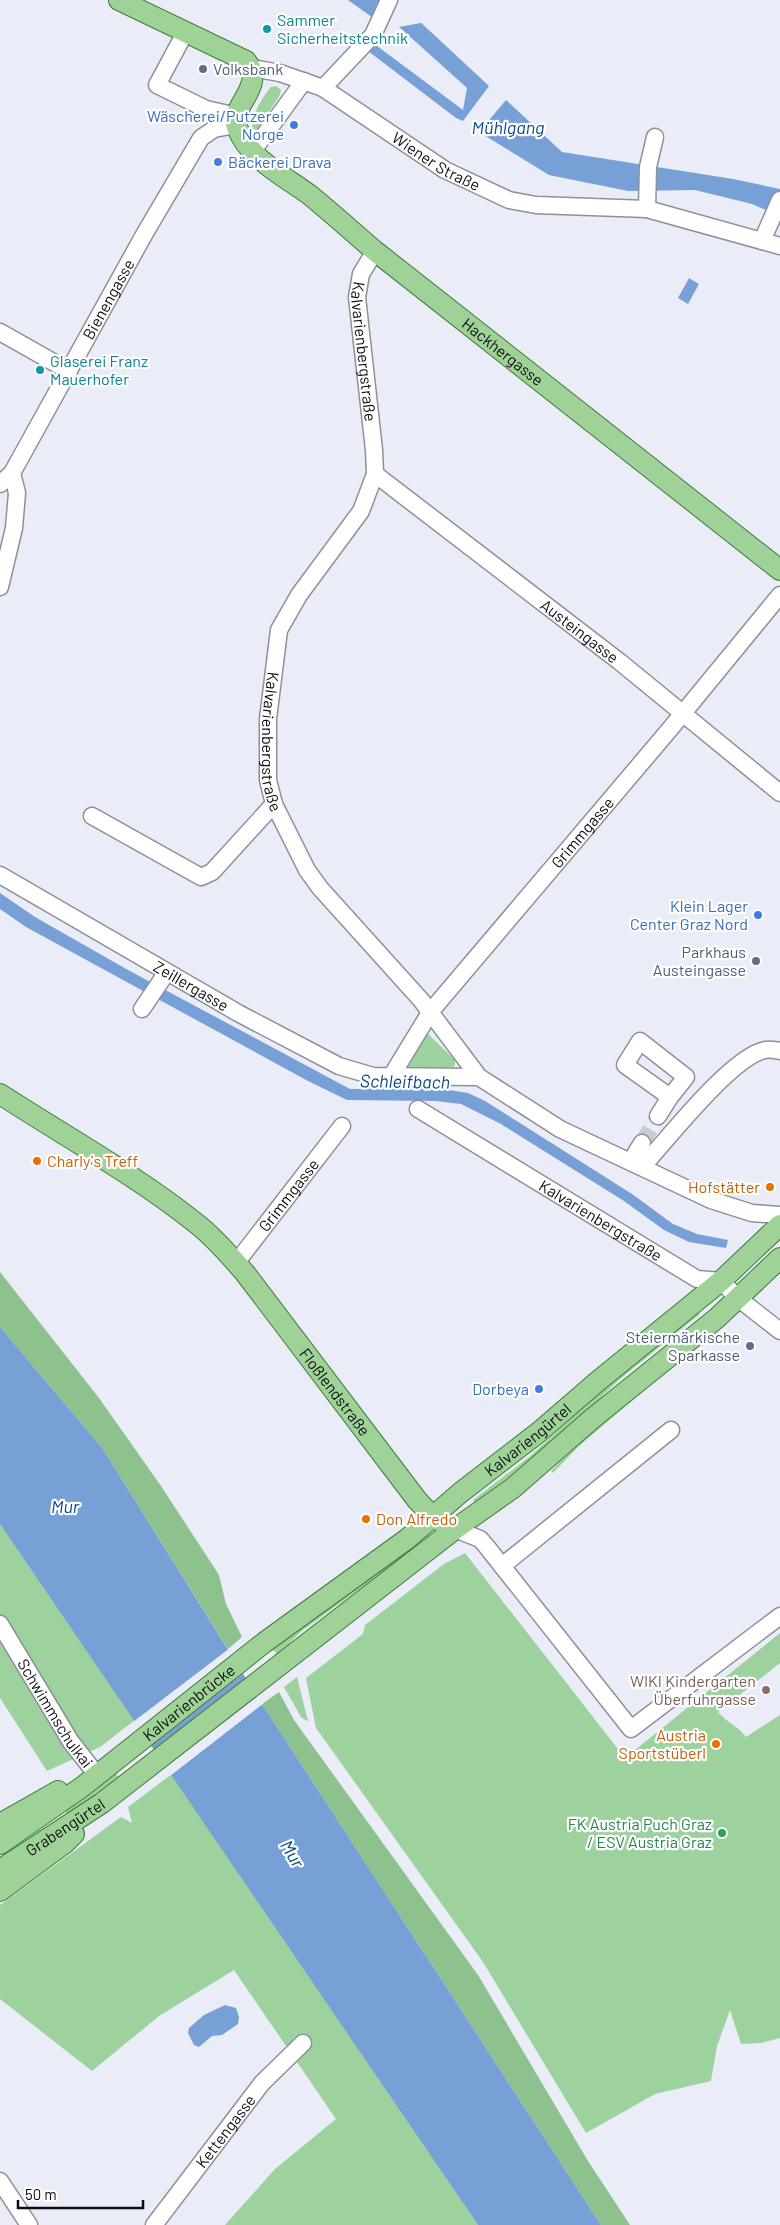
<svg xmlns="http://www.w3.org/2000/svg" width="780" height="2225" font-family="Barlow,sans-serif">
	<style>
		.green { fill: #9dd29e }
		.forest { fill: #8dc28e }
		.water { fill: #77a1d6 }
		.pier { fill: #eaecf7 }
		.lines { fill: none; stroke-linecap: round; stroke-linejoin: round }
		.minor-tunnel { stroke: #c9cbd4; stroke-width: 16; stroke-dasharray: 16 8; stroke-linecap: butt }
		.minor-casing { stroke: #8e909a; stroke-width: 19 }
		.major-casing { stroke: #417a3b; stroke-width: 22 }
		.minor { stroke: #fff; stroke-width: 16 }
		.major { stroke: #9ed297; stroke-width: 20 }
		.culture-dot { fill: #0f9aa8; stroke: #fff; stroke-width: 2 }
		.service-dot { fill: #5c6f8a; stroke: #fff; stroke-width: 2 }
		.shop-dot { fill: #3f7fe0; stroke: #fff; stroke-width: 2 }
		.food-dot { fill: #e8710a; stroke: #fff; stroke-width: 2 }
		.education-dot { fill: #8d6e63; stroke: #fff; stroke-width: 2 }
		.leisure-dot { fill: #2e9e5b; stroke: #fff; stroke-width: 2 }
		.labels { text-anchor: middle; stroke-width: 4.5; stroke-linejoin: round; paint-order: stroke }
		.culture-label { font-size: 16px; fill: #0d838f; stroke: #fff; text-anchor: start }
		.service-label { font-size: 16px; fill: #4e5e75; stroke: #fff; text-anchor: end }
		.shop-label { font-size: 16px; fill: #366cbe; stroke: #fff; text-anchor: end }
		.street-label { font-size: 16px; fill: #0c0d10; stroke: #fff }
		.food-label { font-size: 16px; fill: #c56008; stroke: #fff; text-anchor: start }
		.education-label { font-size: 16px; fill: #785e54; stroke: #fff; text-anchor: end }
		.leisure-label { font-size: 16px; fill: #27864d; stroke: #fff; text-anchor: end }
		.water-label { font-size: 18px; font-style: italic; fill: #0e4787; stroke: #fff }
	</style>
	<rect width="100%" height="100%" fill="#eaecf7"/>
	<g class="green">
		<path d="M276,86L281,90L280,95L257,130L252,129C252,114 261,99 271,87Z"/>
		<polygon points="427,1033 455,1060 455,1065 453,1067 411,1068 404,1064"/>
		<polygon points="696,1310 700,1314 619,1380 577,1420 531,1461 475,1502 473,1500 529,1457 608,1385"/>
		<polygon points="661,1376 579,1446 553,1473 551,1471 578,1444"/>
		<polygon points="0,1524 135,1720 100,1747 47,1771 0,1698"/>
		<polygon points="407,1550 409,1553 303,1630 275,1657 276,1652 270,1649"/>
		<path d="M465,1553L625,1758L780,1633V1663L718,1712C726,1722 738,1726 746,1737L780,1715V2038L761,2043L741,2044L730,2010L717,2046L711,2081L655,2094L586,2133L483,1962L316,1728L306,1678L363,1634L365,1625L444,1564Z"/>
		<polygon points="297,1677 308,1721 307,1721 301,1717 284,1687"/>
		<polygon points="117,1770 117,1776 123,1776 66,1815 66,1811"/>
		<polygon points="172,1774 478,2225 225,2225 275,2169 336,2119 234,1970 159,2016 92,2071 0,1999 0,1905 121,1817 132,1823 128,1807"/>
	</g>
	<g class="forest">
		<polygon points="0,1272 99,1398 161,1486 219,1575 226,1604 242,1637 228,1649 103,1449 0,1327"/>
		<polygon points="279,1692 294,1720 478,1975 588,2161 630,2225 601,2225 262,1704"/>
	</g>
	<g class="water">
		<polygon points="348,0 380,0 417,19 489,86 463,121 456,118 368,51 373,43 463,110 467,88 397,25 376,20"/>
		<polygon points="506,100 562,152 733,179 780,189 780,216 752,204 695,190 628,191 549,175 479,132"/>
		<polygon points="689,278 699,284 688,304 678,298"/>
		<polygon points="0,893 35,917 128,970 350,1089 436,1088 468,1093 485,1101 632,1194 673,1224 697,1234 728,1240 726,1248 689,1242 664,1230 624,1201 501,1124 461,1104 436,1101 347,1100 308,1081 26,927 0,909"/>
		<polygon points="0,1327 103,1449 262,1704 601,2225 478,2225 0,1524"/>
		<polygon points="225,2005 236,2008 239,2017 238,2024 222,2035 212,2036 199,2047 194,2045 188,2033 189,2028 204,2015"/>
	</g>
	<g class="pier">
		<polygon points="386,0 419,18 421,23 399,27 381,22"/>
		<polygon points="230,1648 245,1672 149,1745 133,1722"/>
		<polygon points="249,1678 264,1703 170,1776 154,1752"/>
	</g>
	<g class="lines">
		<polyline class="minor-tunnel" points="642,1143 658,1116"/>
		<defs>
			<g id="minor">
				<polyline points="186,31 157,85 206,109 237,116"/>
				<path id="s1" d="M252,68L280,73L323,88L445,170L509,200L536,205L647,209L780,246"/>
				<polyline points="323,88 373,35 389,0"/>
				<polyline points="252,152 304,81"/>
				<polyline points="647,209 648,167 655,137"/>
				<polyline points="762,241 780,200"/>
				<path id="s2" d="M375,251L361,274L357,297L374,450L375,474L361,511L299,595L279,630L268,719V780L274,804L307,870L320,888L421,1000L479,1077L560,1129L711,1200L752,1213L780,1215"/>
				<polyline points="0,332 69,371"/>
				<path id="s3" d="M375,474L620,662L780,793"/>
				<path id="s4" d="M0,484L12,473L145,233L201,138L214,129L236,125"/>
				<polyline points="0,587 14,528 17,493 12,473"/>
				<polyline points="92,816 201,877 212,872 274,804"/>
				<path id="s5" d="M0,875L238,1013L339,1066L373,1076L479,1077"/>
				<polyline points="142,1009 167,972"/>
				<path id="s6" d="M392,1075L431,1011L670,729L780,595"/>
				<path id="s7" d="M418,1109L697,1279L721,1281L739,1299L780,1331"/>
				<polyline points="658,1116 670,1097 686,1077 640,1041 625,1065 670,1097"/>
				<polyline points="631,1161 642,1143"/>
				<path d="M642,1167C667,1140 732,1056 765,1050C769,1049 775,1050 780,1051"/>
				<path id="s8" d="M236,1263L342,1126"/>
				<polyline points="455,1529 480,1539 487,1547 631,1729 780,1616"/>
				<polyline points="502,1566 671,1430"/>
				<path id="s9" d="M0,1624L71,1742L97,1775"/>
				<polyline points="0,2181 29,2225"/>
				<path id="s10" d="M154,2225L262,2083L303,2043"/>
			</g>
			<g id="major">
				<path id="s11" d="M119,0L246,61C267,87 229,105 237,127C248,159 286,177 311,196C333,214 354,233 375,251L780,570"/>
				<path id="s12" d="M0,1094C66,1137 136,1175 197,1224C215,1238 230,1256 245,1273L417,1500L433,1517L445,1524"/>
				<polyline points="0,1824 58,1791"/>
				<path id="s13" d="M0,1844L82,1787L265,1642L407,1539L460,1493L539,1432L598,1381L721,1281L780,1225"/>
				<path id="s14" d="M0,1870L102,1803L455,1529L513,1488L593,1418L717,1318L780,1258"/>
				<polyline points="0,1891 65,1843 74,1834"/>
			</g>
		</defs>
		<use href="#minor" class="minor-casing"/>
		<use href="#major" class="major-casing"/>
		<use href="#minor" class="minor"/>
		<use href="#major" class="major"/>
	</g>
	<g class="culture-dot">
		<circle cx="267" cy="29" r="5"/>
		<circle cx="40" cy="370" r="5"/>
	</g>
	<g class="service-dot">
		<circle cx="203" cy="69" r="5"/>
		<circle cx="756" cy="961" r="5"/>
		<circle cx="750" cy="1346" r="5"/>
	</g>
	<g class="shop-dot">
		<circle cx="294" cy="125" r="5"/>
		<circle cx="218" cy="162" r="5"/>
		<circle cx="758" cy="915" r="5"/>
		<circle cx="539" cy="1389" r="5"/>
	</g>
	<g class="food-dot">
		<circle cx="37" cy="1161" r="5"/>
		<circle cx="770" cy="1187" r="5"/>
		<circle cx="366" cy="1519" r="5"/>
		<circle cx="716" cy="1744" r="5"/>
	</g>
	<circle class="education-dot" cx="766" cy="1690" r="5"/>
	<circle class="leisure-dot" cx="722" cy="1833" r="5"/>
	<g class="labels">
		<g class="culture-label">
			<text x="277" y="26">Sammer<tspan x="277" dy="18">Sicherheitstechnik</tspan></text>
			<text x="50" y="367">Glaserei Franz<tspan x="50" dy="18">Mauerhofer</tspan></text>
		</g>
		<g class="service-label">
			<text x="213" y="75" text-anchor="start">Volksbank</text>
			<text x="746" y="958">Parkhaus<tspan x="746" dy="18">Austeingasse</tspan></text>
			<text x="740" y="1343">Steiermärkische<tspan x="740" dy="18">Sparkasse</tspan></text>
		</g>
		<g class="shop-label">
			<text x="284" y="122">Wäscherei/Putzerei<tspan x="284" dy="18">Norge</tspan></text>
			<text x="228" y="168" text-anchor="start">Bäckerei Drava</text>
			<text x="748" y="912">Klein Lager<tspan x="748" dy="18">Center Graz Nord</tspan></text>
			<text x="529" y="1395">Dorbeya</text>
		</g>
		<g class="street-label">
			<text dy="6" stroke="none"><textPath href="#s1" startOffset="209">Wiener Straße</textPath></text>
			<text dy="6" stroke="none"><textPath href="#s4" startOffset="215">Bienengasse</textPath></text>
			<text dy="6" stroke="none"><textPath href="#s2" startOffset="105">Kalvarienbergstraße</textPath></text>
			<text dy="6" stroke="none"><textPath href="#s11" startOffset="562">Hackhergasse</textPath></text>
			<text dy="6" stroke="none"><textPath href="#s3" startOffset="258">Austeingasse</textPath></text>
			<text dy="6" stroke="none"><textPath href="#s2" startOffset="525">Kalvarienbergstraße</textPath></text>
			<text dy="6" stroke="none"><textPath href="#s6" startOffset="309">Grimmgasse</textPath></text>
			<text dy="6" stroke="none"><textPath href="#s5" startOffset="221">Zeillergasse</textPath></text>
			<text dy="6" stroke="none"><textPath href="#s8" startOffset="86">Grimmgasse</textPath></text>
			<text dy="6" stroke="none"><textPath href="#s7" startOffset="214">Kalvarienbergstraße</textPath></text>
			<text dy="6" stroke="none"><textPath href="#s12" startOffset="454">Floßlendstraße</textPath></text>
			<text dy="6" stroke="none"><textPath href="#s13" startOffset="665">Kalvariengürtel</textPath></text>
			<text dy="6" stroke="none"><textPath href="#s13" startOffset="236">Kalvarienbrücke</textPath></text>
			<text dy="6" stroke="none"><textPath href="#s9" startOffset="105">Schwimmschulkai</textPath></text>
			<text dy="6" stroke="none"><textPath href="#s14" startOffset="78">Grabengürtel</textPath></text>
			<text dy="6" stroke="none"><textPath href="#s10" startOffset="118">Kettengasse</textPath></text>
		</g>
		<g class="food-label">
			<text x="47" y="1167">Charly´s Treff</text>
			<text x="760" y="1193" text-anchor="end">Hofstätter</text>
			<text x="376" y="1525">Don Alfredo</text>
			<text x="706" y="1741" text-anchor="end">Austria<tspan x="706" dy="18">Sportstüberl</tspan></text>
		</g>
		<g class="education-label">
			<text x="756" y="1687">WIKI Kindergarten<tspan x="756" dy="18">Überfuhrgasse</tspan></text>
		</g>
		<g class="leisure-label">
			<text x="712" y="1830">FK Austria Puch Graz<tspan x="712" dy="18">/ ESV Austria Graz</tspan></text>
		</g>
		<g class="water-label">
			<text x="508" y="134">Mühlgang</text>
			<text transform="translate(405 1082) rotate(1)" y="6">Schleifbach</text>
			<text x="65" y="1513">Mur</text>
			<text transform="translate(292 1854) rotate(59)" y="6">Mur</text>
		</g>
	</g>
	<path d="M18 2200v8h125v-8" fill="none" stroke="#0c0d10" stroke-width="2.5"/>
	<text x="25" y="2200" font-size="15" fill="#0c0d10" stroke="#ffffff" stroke-width="4" paint-order="stroke">50 m</text>
</svg>
